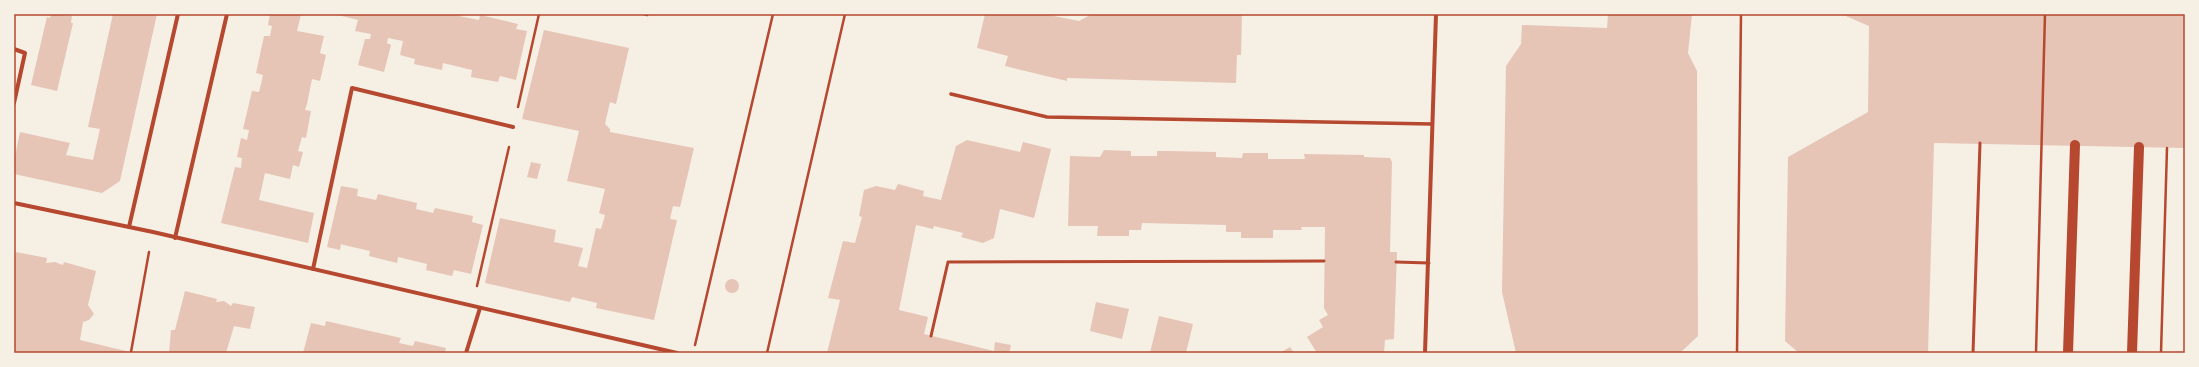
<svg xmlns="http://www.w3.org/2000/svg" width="2199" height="367" font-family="'Roboto Condensed',sans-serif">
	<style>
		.building { fill: #e6c5b7 }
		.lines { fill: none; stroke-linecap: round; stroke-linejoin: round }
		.path { stroke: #b5482f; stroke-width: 2.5 }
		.service { stroke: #b5482f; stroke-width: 3 }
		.pedestrian { stroke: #b5482f; stroke-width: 3.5 }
		.minor { stroke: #b5482f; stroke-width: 4 }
		.primary { stroke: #b5482f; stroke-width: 10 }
		.neatline { fill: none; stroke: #b5482f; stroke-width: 1.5 }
	</style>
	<rect width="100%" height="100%" fill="#f6efe4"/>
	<g class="building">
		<polygon points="51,14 72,16 71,23 73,23 57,91 31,85 47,17 50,18"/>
		<polygon points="113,14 157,14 120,181 102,193 14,174 14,161 20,132 70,143 66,155 93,160 100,129 88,127"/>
		<polygon points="270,14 301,14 297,31 324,36 320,53 326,55 320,81 312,79 307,104 305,110 311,111 306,138 302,137 298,151 303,152 299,167 293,165 290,179 265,173 259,200 314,213 308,243 221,223 235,167 241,168 242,158 237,157 241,138 247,140 249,130 243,129 252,91 259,92 261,84 263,75 256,73 264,36 270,36 272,26 268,25"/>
		<polygon points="334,14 460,14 459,16 479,20 480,15 518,24 516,29 527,31 516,80 500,76 498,82 471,77 472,70 443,63 442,70 414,64 415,59 400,55 403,41 388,38 387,43 391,45 384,72 358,65 365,39 370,39 371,34 355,31 358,20"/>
		<polygon points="985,14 1044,14 1079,21 1092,14 1242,14 1241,55 1237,55 1236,83 1067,78 1067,81 1005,66 1008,56 977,48"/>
		<polygon points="1608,14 1692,14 1688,53 1697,71 1698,336 1680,353 1516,353 1502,292 1506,66 1521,44 1522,25 1607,28"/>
		<polygon points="1841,14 2185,14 2185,148 1934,143 1928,353 1799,353 1785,341 1788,157 1868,112 1869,26"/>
		<polygon points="544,30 629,48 616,104 610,102 605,124 610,129 610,132 694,148 680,207 673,206 670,219 677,220 654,320 596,308 597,303 572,297 570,302 485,283 500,218 556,230 554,242 583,248 578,266 587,268 596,228 601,229 605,215 599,213 605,189 567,181 579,131 522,119"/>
		<polygon points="967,140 1020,152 1023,142 1051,149 1034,218 1000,209 994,238 983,243 961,237 963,233 934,226 933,229 916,225 899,310 928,317 924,334 994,351 995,342 1011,345 1009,353 827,353 840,300 828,298 843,241 855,243 862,217 859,216 864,190 876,186 895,190 898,184 924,191 923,196 941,200 956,146"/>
		<polygon points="1104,150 1131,151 1131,156 1157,156 1157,151 1168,151 1216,152 1216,157 1242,158 1243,153 1268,153 1268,159 1305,159 1304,154 1364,155 1364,157 1390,158 1392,162 1390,252 1397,252 1394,339 1385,340 1384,353 1317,353 1307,337 1323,327 1319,320 1328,315 1324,308 1325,227 1301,227 1302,230 1273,230 1273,238 1241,238 1241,232 1226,232 1226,225 1142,223 1141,230 1129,230 1129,236 1097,236 1098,226 1068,226 1070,156 1100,157"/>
		<polygon points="531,162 541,164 537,179 527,177"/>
		<polygon points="341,186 358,189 357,196 376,200 378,194 417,203 416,209 433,213 435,208 473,216 472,222 483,225 471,274 454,270 452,276 426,270 427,264 398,257 397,263 369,256 370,251 344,245 341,244 340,250 327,247"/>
		<polygon points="16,252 47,258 46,263 55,262 63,265 64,262 96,271 88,305 94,314 89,320 83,322 80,340 134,353 14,353 14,261"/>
		<circle cx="732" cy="286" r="7"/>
		<polygon points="185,291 217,299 216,302 224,301 231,306 233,303 255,307 250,329 234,326 226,353 169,353 171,330 175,330"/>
		<polygon points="1096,302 1129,309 1122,339 1090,331"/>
		<polygon points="1159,316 1193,324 1186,353 1150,353"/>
		<polygon points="326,321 401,338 399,343 413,346 415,341 446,348 445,353 303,353 311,323 325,326"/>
		<polygon points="1290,347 1294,353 1280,353"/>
	</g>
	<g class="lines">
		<g class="path">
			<polyline points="644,14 647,15"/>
			<polyline points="518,107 539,14"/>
			<polyline points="477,286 509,147"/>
			<polyline points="695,345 773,14"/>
			<polyline points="131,352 149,252"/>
			<polyline points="767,353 845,14"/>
			<polyline points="1737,353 1741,14"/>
			<polyline points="2036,353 2045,14"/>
			<polyline points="2161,353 2167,148"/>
		</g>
		<g class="service">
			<polyline points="1396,262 1429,263"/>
			<polyline points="931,336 948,262 1324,261"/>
			<polyline points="1973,353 1980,143"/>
		</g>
		<polyline class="pedestrian" points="951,94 1047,117 1432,124"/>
		<g class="minor">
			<polyline points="14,49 25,53 14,103"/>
			<polyline points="14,203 153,232 677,353"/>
			<polyline points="129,227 178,14"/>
			<polyline points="175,238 227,14"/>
			<polyline points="313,269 352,88 513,127"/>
			<polyline points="466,353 480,308"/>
			<polyline points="1425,353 1436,14"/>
		</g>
		<g class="primary">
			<polyline points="2068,353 2075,145"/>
			<polyline points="2132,353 2139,147"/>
		</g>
	</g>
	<rect width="2199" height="367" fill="none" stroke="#f6efe4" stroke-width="30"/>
	<rect x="15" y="15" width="2169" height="337" class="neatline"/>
</svg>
